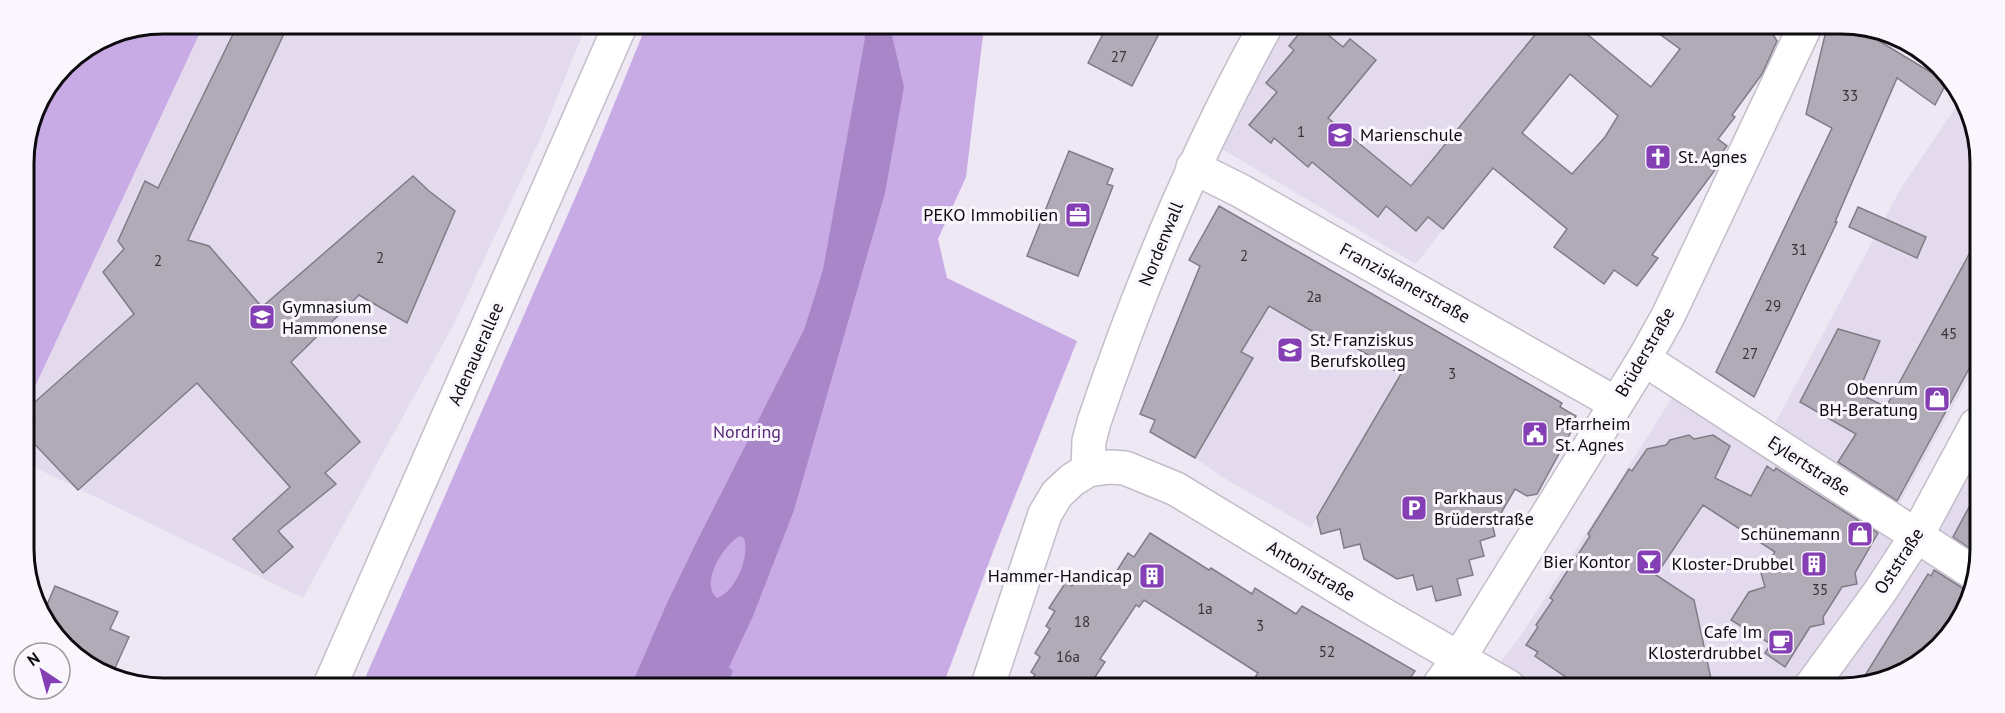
<svg xmlns="http://www.w3.org/2000/svg" width="2005" height="713" font-family="'PT Sans',sans-serif">
	<style>
		.built { fill: #e4daee }
		.green { fill: #c8aae4 }
		.water { fill: #a986c8; fill-rule: evenodd }
		.building { fill: #b1abb8; stroke: #817b87; stroke-width: 1.5; fill-rule: evenodd }
		.lines { fill: none; stroke-linecap: round; stroke-linejoin: round }
		.minor-casing { stroke: #c3bdca; stroke-width: 36 }
		.major-casing { stroke: #c3bdca; stroke-width: 36 }
		.minor { stroke: #fff; stroke-width: 33 }
		.major { stroke: #fff; stroke-width: 33 }
		.labels { text-anchor: middle; stroke-width: 6; stroke-linejoin: round; paint-order: stroke }
		.number-label { font-size: 15px; fill: #363339 }
		.poi-label { font-size: 18px; fill: #0d0b0f; stroke: #faf6fe; text-anchor: end }
		.street-label { font-size: 18px; fill: #0d0b0f; stroke: #faf6fe }
		.park-label { font-size: 18px; fill: #572978; stroke: #faf6fe }
		.rim { fill: none; stroke: #0d0b0f; stroke-width: 3 }
	</style>
	<rect width="100%" height="100%" fill="#eee8f5"/>
	<g class="built">
		<polygon points="204,24 586,26 541,137 454,324 303,598 26,463 26,406"/>
		<polygon points="1280,29 1539,30 1404,197 1443,229 1416,264 1220,148"/>
		<polygon points="1960,101 1980,145 1977,363 1897,508 1773,427 1901,188"/>
		<polygon points="1219,206 1428,327 1311,528 1224,478 1195,458 1150,432 1155,420 1140,414 1200,267 1189,260"/>
		<polygon points="1677,390 1974,583 1974,594 1927,660 1850,689 1481,687 1522,634"/>
		<polygon points="1975,464 1974,561 1937,535"/>
	</g>
	<g class="green">
		<polygon points="163,24 204,24 26,406 24,154 39,101 71,59 110,34"/>
		<polygon points="646,26 984,27 966,177 938,239 947,278 1077,341 996,544 943,685 363,683 586,173"/>
	</g>
	<path class="water" d="M862,27H890L904,87L885,193L794,510L753,616L729,667L733,671L727,684H632L667,603L697,541L804,330L823,270L865,38ZM740,536L744,538C750,556 736,592 717,598C699,584 724,544 740,536Z"/>
	<g class="building">
		<polygon points="238,24 288,25 188,240 209,246 262,307 413,176 429,191 455,211 407,323 359,295 291,362 360,442 325,473 336,484 278,531 293,547 263,573 233,539 290,487 197,383 78,490 26,435 26,425 35,418 28,408 134,314 103,272 124,249 118,241 145,181 158,188"/>
		<polygon points="1106,28 1162,28 1132,86 1088,63"/>
		<path d="M1303,29H1321L1343,47L1350,39L1376,60L1328,118L1411,186L1539,30H1582L1651,87L1680,49L1654,30L1771,31L1777,41L1762,74L1732,115L1735,117L1718,139L1727,146L1711,167L1715,170L1652,255L1658,258L1637,286L1614,270L1604,284L1554,247L1567,229L1493,168L1443,229L1428,217L1416,231L1386,206L1378,217L1312,162L1308,167L1274,138L1271,143L1249,125L1277,92L1266,83L1294,50L1289,46ZM1570,74L1618,116L1605,137L1572,174L1522,133Z"/>
		<polygon points="1826,31 1886,31 1879,41 1947,82 1935,105 1897,78 1835,222 1837,222 1754,397 1716,372 1832,128 1806,114"/>
		<polygon points="1069,151 1113,169 1107,184 1113,186 1078,276 1027,256"/>
		<polygon points="1219,206 1562,403 1560,407 1576,416 1569,428 1572,430 1537,494 1527,496 1515,489 1493,527 1495,536 1480,541 1484,556 1469,560 1473,575 1457,579 1461,595 1436,601 1432,586 1417,590 1413,575 1397,579 1364,559 1360,544 1344,548 1340,529 1321,534 1317,517 1401,374 1332,334 1329,341 1269,306 1241,352 1253,358 1195,458 1150,432 1155,420 1140,414 1200,266 1189,260"/>
		<polygon points="1858,207 1926,237 1917,258 1849,227"/>
		<polygon points="1979,236 1977,354 1897,501 1838,462 1856,434 1800,402 1838,329 1880,341 1858,393 1886,407"/>
		<polygon points="1689,435 1694,439 1713,435 1730,446 1715,478 1751,496 1767,466 1774,471 1776,468 1878,533 1855,573 1857,584 1842,587 1823,617 1824,624 1810,627 1785,667 1765,653 1771,644 1731,620 1749,592 1765,587 1761,573 1775,552 1703,505 1656,575 1694,600 1713,688 1582,688 1535,656 1538,652 1526,645 1538,627 1536,625 1553,600 1550,598 1590,536 1588,534 1629,469 1632,471 1647,449 1666,445 1670,440"/>
		<polygon points="1975,496 1975,533 1974,551 1953,537"/>
		<polygon points="1150,533 1209,570 1211,568 1252,594 1255,588 1296,614 1302,606 1415,671 1404,687 1249,686 1258,673 1144,600 1139,607 1136,605 1100,659 1105,662 1089,686 1028,685 1035,675 1031,672 1040,657 1035,653 1050,629 1046,626 1055,611 1049,608 1066,582 1072,586 1080,573 1100,585 1107,574 1113,577 1128,553 1134,557"/>
		<polygon points="1934,570 1964,589 1974,592 1974,594 1927,660 1859,685 1928,574 1931,576"/>
		<polygon points="55,586 118,612 110,629 129,637 111,677 59,642 44,612"/>
	</g>
	<g class="lines">
		<defs>
			<g id="minor">
				<polyline points="1193,167 1241,191 1615,403"/>
				<polyline points="1644,359 1974,573"/>
				<path d="M1088,470L1089,441L1094,422C1140,286 1195,154 1264,29"/>
				<polyline points="1438,687 1459,658 1644,359 1668,316 1803,31"/>
				<polyline points="1809,689 1879,593 1917,535 1976,425"/>
			</g>
			<g id="major">
				<polyline points="331,683 620,26"/>
				<polyline points="988,685 1045,514 1057,494 1072,480 1088,470 1109,467 1125,468 1176,489 1377,611 1509,687"/>
			</g>
		</defs>
		<use href="#minor" class="minor-casing"/>
		<use href="#major" class="major-casing"/>
		<use href="#minor" class="minor"/>
		<use href="#major" class="major"/>
	</g>
	<defs>
		<symbol id="school-square" viewBox="-11 -11 22 22"><rect x="-9" y="-9" width="18" height="18" rx="4" fill="#833fb3" stroke="#faf6fe"/><path d="M0-5L7-2L0 1L-7-2ZM-4 1L0 2.5L4 1V4Q0 6-4 4Z" fill="#fff"/></symbol>
		<symbol id="church-square" viewBox="-11 -11 22 22"><rect x="-9" y="-9" width="18" height="18" rx="4" fill="#833fb3" stroke="#faf6fe"/><path d="M-1.2-6h2.4v3.5h3.3v2.4h-3.3V6h-2.4V-.1h-3.3v-2.4h3.3Z" fill="#fff"/></symbol>
		<symbol id="office-square" viewBox="-11 -11 22 22"><rect x="-9" y="-9" width="18" height="18" rx="4" fill="#833fb3" stroke="#faf6fe"/><path d="M-6-3h4V-5.5h4V-3h4V5H-6ZM-1-4.5V-3h2v-1.5ZM-6 0V1H6V0Z" fill="#fff"/></symbol>
		<symbol id="shop-square" viewBox="-11 -11 22 22"><rect x="-9" y="-9" width="18" height="18" rx="4" fill="#833fb3" stroke="#faf6fe"/><path d="M-5-2.5h2.3a2.7 3.5 0 0 1 5.4 0H5L5.5 6h-11ZM-1.5-2.5h3a1.5 2.3 0 0 0-3 0Z" fill="#fff"/></symbol>
		<symbol id="civic-square" viewBox="-11 -11 22 22"><rect x="-9" y="-9" width="18" height="18" rx="4" fill="#833fb3" stroke="#faf6fe"/><path d="M-.6-6.5H3V-4.5H.6V-3L4-1V1h2V6H-6V1h2V-1L-.6-3ZM-1.2 2.5V6h2.4V2.5Z" fill="#fff"/></symbol>
		<symbol id="parking-square" viewBox="-11 -11 22 22"><rect x="-9" y="-9" width="18" height="18" rx="4" fill="#833fb3" stroke="#faf6fe"/><path d="M-3.5-5.5H1a3.5 3.5 0 0 1 0 7H-1V5.5H-3.5ZM-1-3.4V-.6H.8a1.4 1.4 0 0 0 0-2.8Z" fill="#fff"/></symbol>
		<symbol id="bar-square" viewBox="-11 -11 22 22"><rect x="-9" y="-9" width="18" height="18" rx="4" fill="#833fb3" stroke="#faf6fe"/><path d="M-6-5H6L.8 .8V4.5H3.5V6h-7V4.5H-.8V.8Z" fill="#fff"/></symbol>
		<symbol id="building-square" viewBox="-11 -11 22 22"><rect x="-9" y="-9" width="18" height="18" rx="4" fill="#833fb3" stroke="#faf6fe"/><path d="M-4-6H4V6H1V3H-1V6H-4ZM-2.5-4.3h1.7v1.8h-1.7ZM.8-4.3h1.7v1.8H.8ZM-2.5-1h1.7V.8h-1.7ZM.8-1h1.7V.8H.8Z" fill="#fff"/></symbol>
		<symbol id="cafe-square" viewBox="-11 -11 22 22"><rect x="-9" y="-9" width="18" height="18" rx="4" fill="#833fb3" stroke="#faf6fe"/><path d="M-5.5-4.5H6V0H3Q3 3.5 0 3.5H-2.5Q-5.5 3.5-5.5 0ZM3-3.2v2h1.7v-2ZM-6 4.5H4V6H-6Z" fill="#fff"/></symbol>
	</defs>
	<g fill-rule="evenodd">
		<use href="#school-square" x="1325" y="120" width="30" height="30"/>
		<use href="#church-square" x="1643" y="142" width="30" height="30"/>
		<use href="#office-square" x="1063" y="200" width="30" height="30"/>
		<use href="#school-square" x="247" y="302" width="30" height="30"/>
		<use href="#school-square" x="1275" y="335" width="30" height="30"/>
		<use href="#shop-square" x="1922" y="384" width="30" height="30"/>
		<use href="#civic-square" x="1520" y="419" width="30" height="30"/>
		<use href="#parking-square" x="1399" y="493" width="30" height="30"/>
		<use href="#shop-square" x="1845" y="519" width="30" height="30"/>
		<use href="#bar-square" x="1634" y="547" width="30" height="30"/>
		<use href="#building-square" x="1799" y="549" width="30" height="30"/>
		<use href="#building-square" x="1137" y="561" width="30" height="30"/>
		<use href="#cafe-square" x="1766" y="627" width="30" height="30"/>
	</g>
	<g class="labels">
		<g class="number-label">
			<text x="1119" y="62">27</text>
			<text x="1850" y="101">33</text>
			<text x="1301" y="137">1</text>
			<text x="1799" y="255">31</text>
			<text x="1244" y="261">2</text>
			<text x="380" y="263">2</text>
			<text x="158" y="266">2</text>
			<text x="1314" y="302">2a</text>
			<text x="1773" y="311">29</text>
			<text x="1949" y="339">45</text>
			<text x="1750" y="359">27</text>
			<text x="1452" y="379">3</text>
			<text x="1820" y="595">35</text>
			<text x="1205" y="614">1a</text>
			<text x="1082" y="627">18</text>
			<text x="1260" y="631">3</text>
			<text x="1327" y="657">52</text>
			<text x="1068" y="662">16a</text>
		</g>
		<g class="poi-label">
			<text x="1360" y="141" text-anchor="start">Marienschule</text>
			<text x="1678" y="163" text-anchor="start">St. Agnes</text>
			<text x="1058" y="221">PEKO Immobilien</text>
			<text x="282" y="313" text-anchor="start">Gymnasium<tspan x="282" dy="21">Hammonense</tspan></text>
			<text x="1310" y="346" text-anchor="start">St. Franziskus<tspan x="1310" dy="21">Berufskolleg</tspan></text>
			<text x="1918" y="395">Obenrum<tspan x="1918" dy="21">BH-Beratung</tspan></text>
			<text x="1555" y="430" text-anchor="start">Pfarrheim<tspan x="1555" dy="21">St. Agnes</tspan></text>
			<text x="1434" y="504" text-anchor="start">Parkhaus<tspan x="1434" dy="21">Brüderstraße</tspan></text>
			<text x="1840" y="540">Schünemann</text>
			<text x="1630" y="568">Bier Kontor</text>
			<text x="1794" y="570">Kloster-Drubbel</text>
			<text x="1132" y="582">Hammer-Handicap</text>
			<text x="1762" y="638">Cafe Im<tspan x="1762" dy="21">Klosterdrubbel</tspan></text>
		</g>
		<g class="street-label">
			<text transform="translate(1161 244) rotate(-68)" y="6">Nordenwall</text>
			<text transform="translate(1405 283) rotate(29)" y="6">Franziskanerstraße</text>
			<text transform="translate(1645 352) rotate(-60)" y="6">Brüderstraße</text>
			<text transform="translate(476 354) rotate(-66)" y="6">Adenauerallee</text>
			<text transform="translate(1809 466) rotate(33)" y="6">Eylertstraße</text>
			<text transform="translate(1899 561) rotate(-57)" y="6">Oststraße</text>
			<text transform="translate(1311 571) rotate(31)" y="6">Antonistraße</text>
		</g>
		<g class="park-label">
			<text x="747" y="438">Nordring</text>
		</g>
	</g>
	<path d="M0 0H2005V713H0ZM163 34H1841A129 129 0 0 1 1970 163V549A129 129 0 0 1 1841 678H163A129 129 0 0 1 34 549V163A129 129 0 0 1 163 34Z" fill="#faf6fe" fill-rule="evenodd"/>
	<path class="rim" d="M163 34H1841A129 129 0 0 1 1970 163V549A129 129 0 0 1 1841 678H163A129 129 0 0 1 34 549V163A129 129 0 0 1 163 34Z"/>
	<g transform="translate(42 671) rotate(324)"><circle r="28" fill="#faf6fe" stroke="#9b989e" stroke-width="1.5"/>
	<path d="M0-4.5L10 22L0 15L-10 22Z" fill="#833fb3"/>
	<text y="-9" font-size="16" font-weight="bold" text-anchor="middle" fill="#0d0b0f">N</text>
	</g>
</svg>
